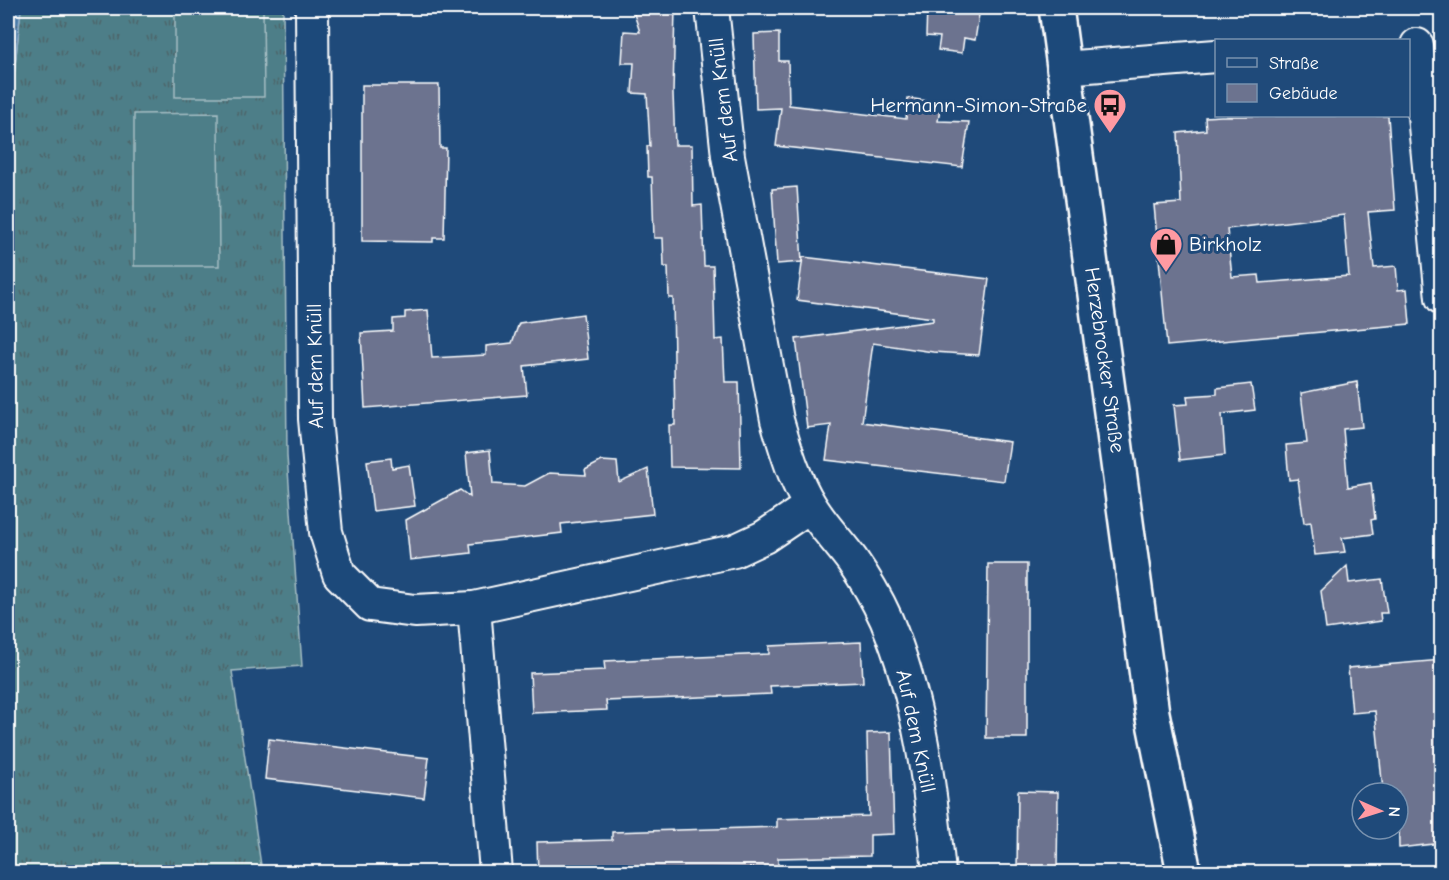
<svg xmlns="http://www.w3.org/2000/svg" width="1449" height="880" font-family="'Comic Neue',sans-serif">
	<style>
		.grass { fill: url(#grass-tufts); stroke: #a6bec4; stroke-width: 1.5 }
		.pitch { fill: #4e7e88; stroke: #a6bec4; stroke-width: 1.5 }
		.water { fill: url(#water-waves); stroke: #93b0cb; stroke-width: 1.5 }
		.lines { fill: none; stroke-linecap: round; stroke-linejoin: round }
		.shore { stroke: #b7cbdd; stroke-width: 1.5 }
		.building { fill: #6c738f; stroke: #fff; stroke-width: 1.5; fill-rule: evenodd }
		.street-casing { stroke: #fff; stroke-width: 36 }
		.secondary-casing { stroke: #fff; stroke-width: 38 }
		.street { stroke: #1f4a7a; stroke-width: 32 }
		.secondary { stroke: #1f4a7a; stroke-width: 33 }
		.labels { text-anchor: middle; stroke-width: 6; stroke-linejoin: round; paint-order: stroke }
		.street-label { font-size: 21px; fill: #fff; stroke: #1f4a7a }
		.poi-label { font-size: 21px; fill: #fff; stroke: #1f4a7a; text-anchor: end }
	</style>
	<defs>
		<pattern id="grass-tufts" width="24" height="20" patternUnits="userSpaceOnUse" patternTransform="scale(1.5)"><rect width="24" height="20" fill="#4e7e88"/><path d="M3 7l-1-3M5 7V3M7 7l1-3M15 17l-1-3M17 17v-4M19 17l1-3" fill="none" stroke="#4d656a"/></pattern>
		<pattern id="water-waves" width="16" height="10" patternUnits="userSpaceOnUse" patternTransform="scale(1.5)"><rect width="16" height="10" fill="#4b7ca9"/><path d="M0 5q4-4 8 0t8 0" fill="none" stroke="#4b667f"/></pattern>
	</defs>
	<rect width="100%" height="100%" fill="#1f4a7a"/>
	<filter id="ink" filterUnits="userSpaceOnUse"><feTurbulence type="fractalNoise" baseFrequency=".0167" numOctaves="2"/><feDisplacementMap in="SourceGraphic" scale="12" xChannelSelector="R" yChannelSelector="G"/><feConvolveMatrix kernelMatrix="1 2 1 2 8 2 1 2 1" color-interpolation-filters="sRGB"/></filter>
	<g filter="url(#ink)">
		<polygon class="grass" points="21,8 283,8 287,456 302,666 232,671 262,872 12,872 8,839 8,132"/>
		<g class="pitch">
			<polygon points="175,8 263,8 264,97 175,97"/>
			<polygon points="218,113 219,266 134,266 134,114"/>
		</g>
		<polygon class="water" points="8,8 21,8 8,132"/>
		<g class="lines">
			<polyline class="shore" points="8,78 15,8"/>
		</g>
		<g class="building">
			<polygon points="632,8 675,8 673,94 675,145 692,145 693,206 702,205 704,266 713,266 715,340 723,339 725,382 739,382 741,468 670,467 669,425 675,425 673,298 669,298 668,267 664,267 663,238 654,238 652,177 648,177 647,146 650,146 647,94 632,93 634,63 622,63 624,31 640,32"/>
			<polygon points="927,8 980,8 975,40 964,38 962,53 938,50 940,37 926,36"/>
			<polygon points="779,33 779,61 788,61 789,105 906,119 908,98 941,103 938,121 969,122 962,167 776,146 781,108 756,109 754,34"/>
			<polygon points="362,85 439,85 440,148 446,148 444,238 433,238 433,242 362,241"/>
			<path d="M1221,116H1388L1395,210L1368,212L1374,268L1396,266L1398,290L1407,289L1410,324L1167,346L1154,205L1181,203L1178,133L1206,130L1205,117ZM1344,215L1349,276L1260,283L1259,275L1232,277L1227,229Z"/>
			<polygon points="797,187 802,262 777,264 772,189"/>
			<polygon points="803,257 989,279 979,355 933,352 873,343 862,422 1010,442 1004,481 826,460 831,425 807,428 796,339 933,321 933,318 797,300"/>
			<polygon points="428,310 432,358 486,355 486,346 512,343 519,323 583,314 588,359 524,366 527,395 365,408 361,333 393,331 393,319 405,318 405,312"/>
			<polygon points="1357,382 1362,427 1343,429 1348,487 1371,483 1375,519 1371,520 1373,534 1342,538 1345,552 1315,555 1311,522 1304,523 1298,479 1289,480 1286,445 1307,443 1301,393"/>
			<polygon points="1251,384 1255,410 1222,414 1225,455 1180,460 1174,405 1188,404 1187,396 1217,394 1217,388"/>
			<polygon points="490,450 493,484 525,486 549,473 586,475 585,470 602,461 617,462 619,482 648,469 653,514 561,524 562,533 470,544 471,553 410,560 406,520 460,490 470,497 466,453"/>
			<polygon points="391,458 392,468 409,465 415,506 373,511 367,461"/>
			<polygon points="988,564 1027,564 1027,738 986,738"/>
			<polygon points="1347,566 1349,583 1382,579 1387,613 1380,613 1381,621 1326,629 1321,591"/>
			<polygon points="861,642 863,682 770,686 771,694 606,701 607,710 532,713 530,673 605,670 604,661 769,654 769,646"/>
			<polygon points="1442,660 1442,843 1399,848 1398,793 1394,793 1393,790 1383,791 1375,711 1352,713 1348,668"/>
			<polygon points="891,732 894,834 870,835 870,856 778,858 778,867 538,873 537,842 612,840 612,832 777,827 777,819 869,816 867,733"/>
			<polygon points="269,739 429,758 424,798 265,779"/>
			<polygon points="1018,791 1058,792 1057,873 1017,873"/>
		</g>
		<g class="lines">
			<defs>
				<g id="street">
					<polyline points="312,8 315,419 326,532 339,574 370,605 415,611 474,608 734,551 764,537 810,506"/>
					<path d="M712,8L728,156L777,420C786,450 794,479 810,505C822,525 838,541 852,560C864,577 877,599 886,619C920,699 930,787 939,872"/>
					<polyline points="1417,45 1442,298"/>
					<polyline points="1063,68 1216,56"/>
					<polyline points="474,608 496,872"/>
				</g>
				<polyline id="secondary" points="1056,8 1152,713 1184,872"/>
			</defs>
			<use href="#street" class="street-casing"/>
			<use href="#secondary" class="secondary-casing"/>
			<use href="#street" class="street"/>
			<use href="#secondary" class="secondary"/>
		</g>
	</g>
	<defs>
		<symbol id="bus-pin" viewBox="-11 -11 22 30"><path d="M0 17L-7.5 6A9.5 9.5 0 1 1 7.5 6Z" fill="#ff9aa2" stroke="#1f4a7a"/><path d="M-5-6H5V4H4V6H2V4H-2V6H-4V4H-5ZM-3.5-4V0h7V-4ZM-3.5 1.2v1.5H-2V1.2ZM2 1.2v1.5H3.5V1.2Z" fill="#111"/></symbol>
		<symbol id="shop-pin" viewBox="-11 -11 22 30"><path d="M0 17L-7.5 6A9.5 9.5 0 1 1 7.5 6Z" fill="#ff9aa2" stroke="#1f4a7a"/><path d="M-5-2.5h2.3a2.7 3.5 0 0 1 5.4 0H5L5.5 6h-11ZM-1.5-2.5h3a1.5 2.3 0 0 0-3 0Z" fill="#111"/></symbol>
	</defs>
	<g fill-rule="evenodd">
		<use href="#bus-pin" x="1091" y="86" width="38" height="52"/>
		<use href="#shop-pin" x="1147" y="225" width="38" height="52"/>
	</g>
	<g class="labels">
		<g class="street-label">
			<text transform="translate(723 100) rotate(-97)" y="7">Auf dem Knüll</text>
			<text transform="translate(1105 360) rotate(82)" y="7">Herzebrocker Straße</text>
			<text transform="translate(315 366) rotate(-91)" y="7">Auf dem Knüll</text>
			<text transform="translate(916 731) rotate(78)" y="7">Auf dem Knüll</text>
		</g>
		<g class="poi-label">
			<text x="1087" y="112">Hermann-Simon-Straße</text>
			<text x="1189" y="251" text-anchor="start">Birkholz</text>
		</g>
	</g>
	<rect width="1449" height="880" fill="none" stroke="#1f4a7a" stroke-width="30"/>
	<rect x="15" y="15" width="1419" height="850" fill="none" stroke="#fff" stroke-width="2" filter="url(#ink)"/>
	<rect x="1215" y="39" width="195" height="78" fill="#1f4a7a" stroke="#7992af" stroke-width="1.5"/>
	<rect x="1227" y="58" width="30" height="9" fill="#1f4a7a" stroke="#7992af" stroke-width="1.5"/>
	<text x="1269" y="69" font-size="18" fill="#ffffff">Straße</text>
	<rect x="1227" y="84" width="30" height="18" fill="#6c738f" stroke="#7992af" stroke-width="1.5"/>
	<text x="1269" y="99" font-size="18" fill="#ffffff">Gebäude</text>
	<g transform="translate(1380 811) rotate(93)"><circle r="28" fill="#1f4a7a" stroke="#7992af" stroke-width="1.5"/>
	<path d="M0-4.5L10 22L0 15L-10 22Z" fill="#ff9aa2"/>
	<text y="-9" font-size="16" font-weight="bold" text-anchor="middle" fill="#ffffff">N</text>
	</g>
</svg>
